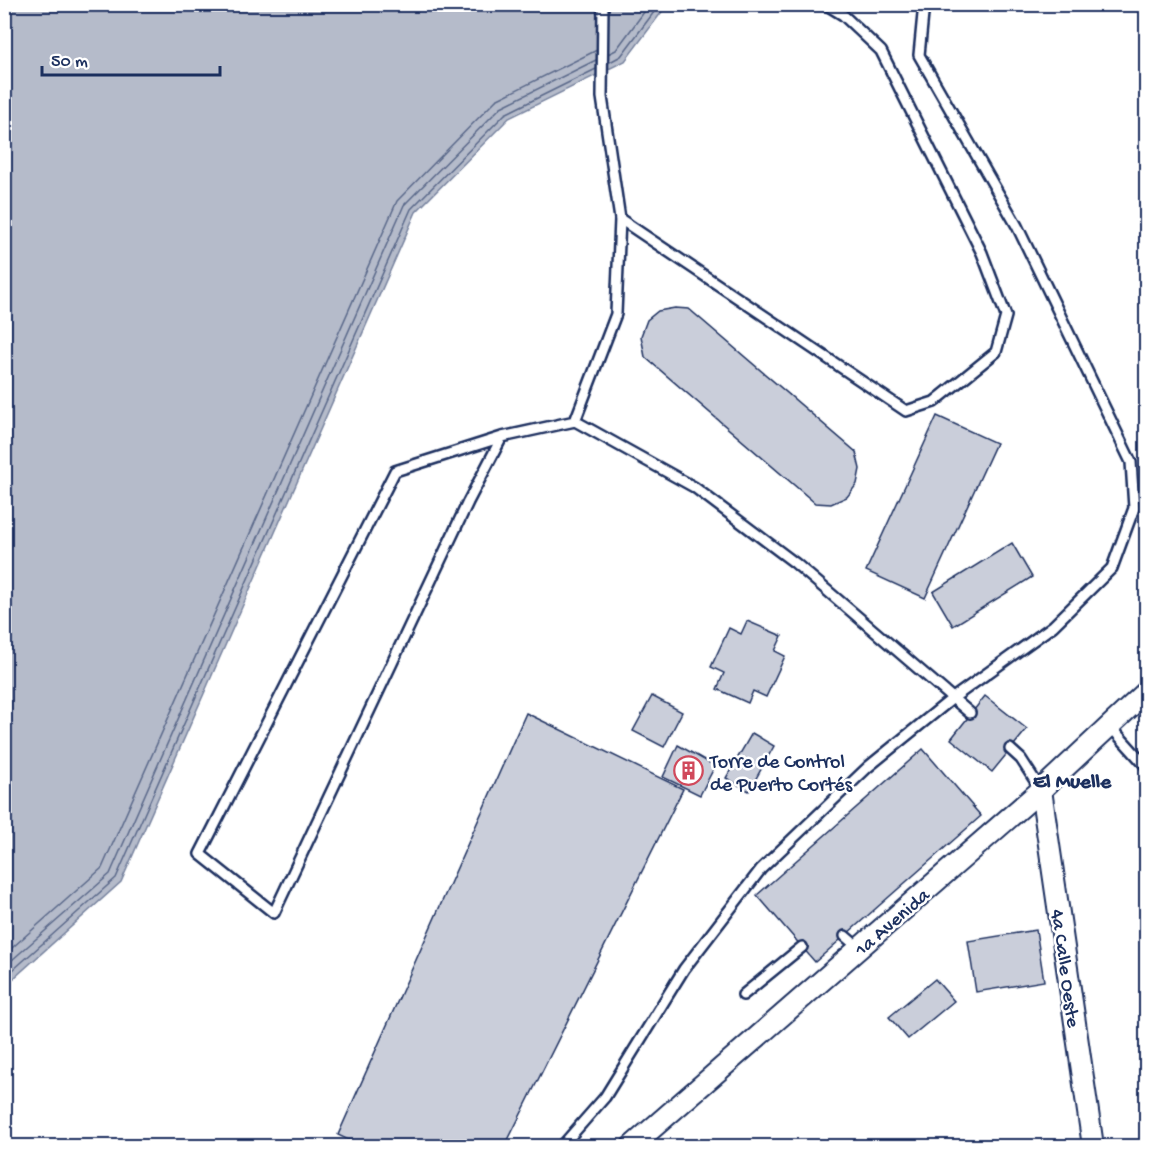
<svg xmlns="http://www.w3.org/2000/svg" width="1151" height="1151" font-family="'Gochi Hand',sans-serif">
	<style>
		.water { fill: #b5bbca; stroke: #77839f; stroke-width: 1.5 }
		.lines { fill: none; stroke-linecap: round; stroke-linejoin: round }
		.shore { stroke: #596789; stroke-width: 1.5 }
		.building { fill: #caceda; stroke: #1b2f5e; stroke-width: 1.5 }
		.service-casing { stroke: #1b2f5e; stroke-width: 14 }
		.minor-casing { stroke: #1b2f5e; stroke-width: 24 }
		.service { stroke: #fff; stroke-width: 9 }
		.minor { stroke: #fff; stroke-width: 20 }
		.labels { text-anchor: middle; stroke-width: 5; stroke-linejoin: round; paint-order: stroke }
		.poi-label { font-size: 20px; fill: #1b2f5e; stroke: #fff; text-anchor: start }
		.street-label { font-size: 20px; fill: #1b2f5e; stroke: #fff }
		.neighbourhood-label { font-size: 21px; font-weight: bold; fill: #1b2f5e; stroke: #fff }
	</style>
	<rect width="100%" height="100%" fill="#fff"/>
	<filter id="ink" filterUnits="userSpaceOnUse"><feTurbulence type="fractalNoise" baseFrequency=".0167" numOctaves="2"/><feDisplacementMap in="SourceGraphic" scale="12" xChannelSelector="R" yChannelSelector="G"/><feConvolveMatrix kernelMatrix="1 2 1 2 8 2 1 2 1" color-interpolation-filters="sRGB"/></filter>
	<g filter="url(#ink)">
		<polygon class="water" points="5,5 667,5 625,61 509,118 416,212 121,882 5,986"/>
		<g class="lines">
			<g class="shore">
				<polyline points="608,54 616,50 650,4"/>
				<polyline points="608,63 621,56 660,4"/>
				<polyline points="4,955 102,868 397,201 496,100 597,50"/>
				<polyline points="4,967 110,874 404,205 501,107 596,60"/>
				<polyline points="4,978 116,878 411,209 505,114 596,69"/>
			</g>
		</g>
		<g class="building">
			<polygon points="675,308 689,309 856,452 860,469 857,484 847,497 831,504 815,503 645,357 641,336 647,320 658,311"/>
			<polygon points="937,416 996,443 925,598 866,571"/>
			<polygon points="1012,543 1032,577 953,626 933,592"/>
			<polygon points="747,621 782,636 775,651 785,656 766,697 753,691 748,703 717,689 724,673 711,667 729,628 741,634"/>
			<polygon points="652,696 682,712 664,747 633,731"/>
			<polygon points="985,696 1027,729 992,772 951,739"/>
			<polygon points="526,713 683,789 505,1146 361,1146 338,1135"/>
			<polygon points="752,733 774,746 749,791 726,778"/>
			<polygon points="678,745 715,766 700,795 663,777"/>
			<polygon points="923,749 981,816 815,962 757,895"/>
			<polygon points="1036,930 1044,981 976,992 968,941"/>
			<polygon points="935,979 954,1001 908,1039 889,1017"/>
		</g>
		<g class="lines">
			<defs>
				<g id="service">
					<polyline points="620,219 906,411 934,402 996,352 1006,316 982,253 881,51 843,15 825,4"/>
					<polyline points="575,421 616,314 620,219 602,97 603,4"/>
					<polyline points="502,437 395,471 200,854 274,913 468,502 502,437 575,421 694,487 795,563 970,713"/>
					<polyline points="1110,726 1146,766"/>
					<polyline points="1010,749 1021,759 1041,790"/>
					<polyline points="845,936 859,948"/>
					<polyline points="743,995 802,947"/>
					<polyline points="562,1146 605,1097 684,969 761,869 868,767 953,698 1053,626 1112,568 1134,508 1131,462 1017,226 919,55 924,4"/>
				</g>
				<g id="minor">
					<polyline points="1041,790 1093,1146"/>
					<polyline points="632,1146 1041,790 1146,692"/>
				</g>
			</defs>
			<use href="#service" class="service-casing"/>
			<use href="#minor" class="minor-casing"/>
			<use href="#service" class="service"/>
			<use href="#minor" class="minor"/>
		</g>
	</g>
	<defs>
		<symbol id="building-ring" viewBox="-11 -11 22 22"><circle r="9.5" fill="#fff" stroke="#d1495b" stroke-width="1.5"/><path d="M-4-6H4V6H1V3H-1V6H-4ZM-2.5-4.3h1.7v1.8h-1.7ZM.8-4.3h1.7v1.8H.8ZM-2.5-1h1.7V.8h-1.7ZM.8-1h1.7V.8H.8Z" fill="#d1495b"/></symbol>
	</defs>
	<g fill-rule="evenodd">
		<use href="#building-ring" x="672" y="754" width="33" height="33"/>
	</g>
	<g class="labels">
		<g class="poi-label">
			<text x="710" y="767">Torre de Control<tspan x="710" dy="23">de Puerto Cortés</tspan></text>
		</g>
		<g class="street-label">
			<text transform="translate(891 921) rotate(-41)" y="7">1a Avenida</text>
			<text transform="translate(1067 968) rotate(82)" y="7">4a Calle Oeste</text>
		</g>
		<g class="neighbourhood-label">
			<text x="1072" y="787">El Muelle</text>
		</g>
	</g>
	<rect width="1151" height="1151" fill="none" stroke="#fff" stroke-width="24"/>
	<rect x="12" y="12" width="1127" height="1127" fill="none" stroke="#1b2f5e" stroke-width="2" filter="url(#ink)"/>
	<path d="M42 66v9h178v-9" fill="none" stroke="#1b2f5e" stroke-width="3"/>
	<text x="51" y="66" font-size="18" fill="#1b2f5e" stroke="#ffffff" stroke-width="4.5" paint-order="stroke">50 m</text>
</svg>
